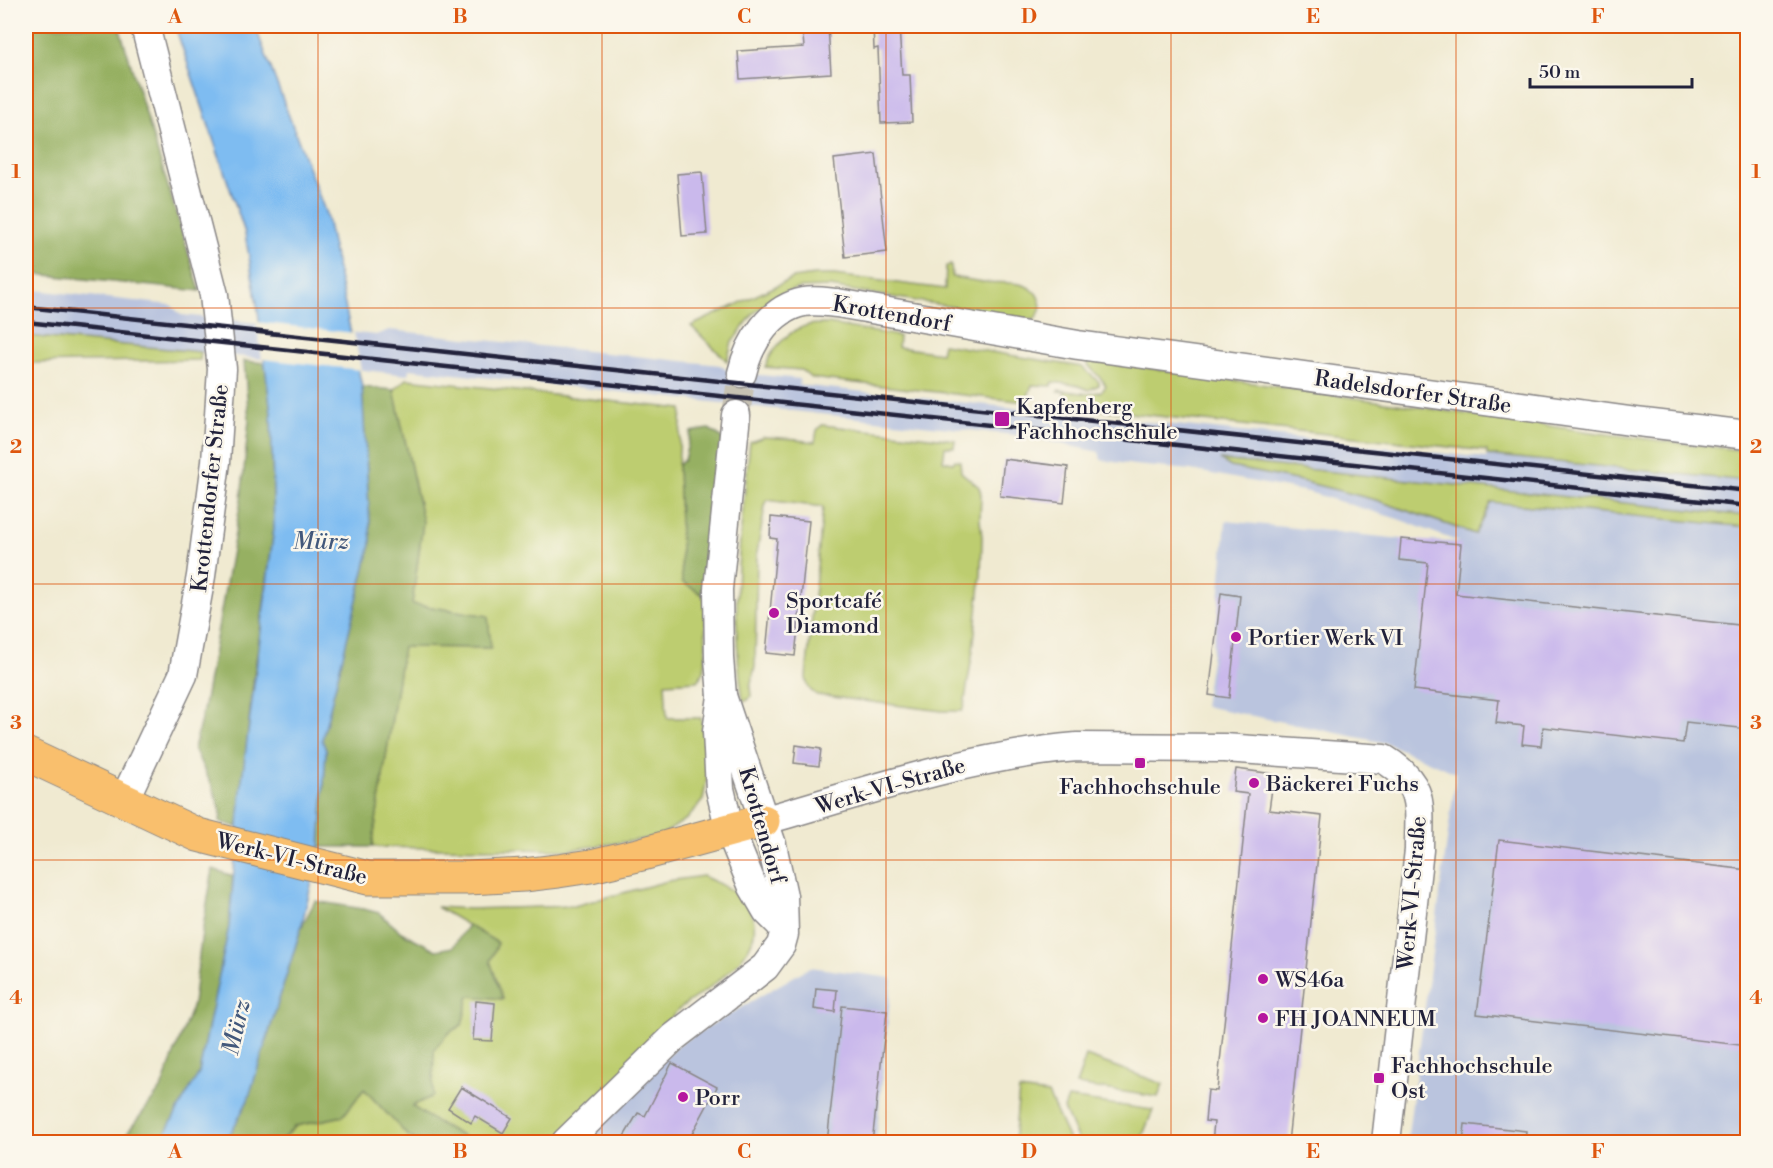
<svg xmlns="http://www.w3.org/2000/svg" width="1773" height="1168" font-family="'Libre Bodoni',serif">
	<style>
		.industrial { fill: #bac4de }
		.green { fill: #bdcd6f; stroke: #707855; stroke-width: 1.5 }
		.forest { fill: #96b062; stroke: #5c694e; stroke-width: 1.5 }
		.water { fill: #7ebcf1; stroke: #506f96; stroke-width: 1.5 }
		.pier { fill: #f0ead1 }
		.building { fill: #cab9ec }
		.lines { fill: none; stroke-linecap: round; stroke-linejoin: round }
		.minor-tunnel { stroke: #c7c2b3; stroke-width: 28; stroke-dasharray: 28 14; stroke-linecap: butt }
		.minor-casing { stroke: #898686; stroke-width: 31 }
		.major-casing { stroke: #898686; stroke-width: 35 }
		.minor { stroke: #fff; stroke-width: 28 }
		.major { stroke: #f9bf6d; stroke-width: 33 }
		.rail { stroke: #22223b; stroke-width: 4.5 }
		.grid { fill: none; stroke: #de560e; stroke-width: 1.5; stroke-opacity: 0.55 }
		.poi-dot { fill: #b5179e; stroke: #fbf7ec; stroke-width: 2 }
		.labels { text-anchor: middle; stroke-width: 5; stroke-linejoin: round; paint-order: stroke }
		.street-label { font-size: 22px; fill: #22223b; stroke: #fbf7ec }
		.poi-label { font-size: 22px; fill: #22223b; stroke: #fbf7ec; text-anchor: start }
		.water-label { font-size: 24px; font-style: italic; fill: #42587b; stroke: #fbf7ec }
		.neatline { fill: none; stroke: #de560e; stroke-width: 2 }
		.grid-label { font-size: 20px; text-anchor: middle; font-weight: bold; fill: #de560e }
	</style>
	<rect width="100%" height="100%" fill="#fbf7ec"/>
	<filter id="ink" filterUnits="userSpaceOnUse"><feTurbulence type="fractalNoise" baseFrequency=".0167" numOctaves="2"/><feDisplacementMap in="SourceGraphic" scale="12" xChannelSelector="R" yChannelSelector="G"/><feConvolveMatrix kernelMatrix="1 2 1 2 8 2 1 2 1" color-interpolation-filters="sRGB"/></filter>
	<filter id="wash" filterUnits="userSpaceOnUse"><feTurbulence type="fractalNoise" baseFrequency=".008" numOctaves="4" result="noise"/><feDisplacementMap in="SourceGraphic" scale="24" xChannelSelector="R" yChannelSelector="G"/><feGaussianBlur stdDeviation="1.35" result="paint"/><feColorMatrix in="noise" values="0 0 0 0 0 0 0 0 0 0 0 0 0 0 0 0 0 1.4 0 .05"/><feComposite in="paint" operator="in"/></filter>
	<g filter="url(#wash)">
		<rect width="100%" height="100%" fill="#f0ead1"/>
		<g class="industrial">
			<polygon points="26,289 171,305 181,315 376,335 389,330 720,365 729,372 800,379 799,385 1486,458 1487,455 1747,481 1747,516 1295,467 1222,461 1231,467 1301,481 1376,500 1475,534 1490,502 1747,527 1747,1142 1407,1142 1456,773 1386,743 1204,706 1218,612 1226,521 1421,541 1459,542 1398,519 1308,492 1191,470 1135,465 1101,460 1099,452 1042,440 1041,438 409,369 408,375 201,352 26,336"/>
			<polygon points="810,967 892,978 876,1142 577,1142 681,1043"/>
		</g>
		<g class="green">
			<path d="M951,265L952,277C962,278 973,281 984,282C1002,284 1031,278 1039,299C1043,307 1040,313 1034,320L830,287L800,288L783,293L765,305L753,314L732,342L727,361L691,326L793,278L815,275H834L945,289L946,266Z"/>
			<path d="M828,324L899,336L898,347L941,353L943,344L1082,367L1099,382V385L1089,390L1076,385L1052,382L1051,386L1032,385L1026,402L811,378L801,370L765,367C772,349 789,329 809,325C815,324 822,324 828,324Z"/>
			<polygon points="26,336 201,352 200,360 26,363"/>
			<polygon points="1093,360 1598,433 1747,451 1747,481 1487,455 1487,451 1073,407 1064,397 1065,392 1058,391 1059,390 1089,394 1102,391 1106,386 1103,381 1087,364 1089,362"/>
			<polygon points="407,379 682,409 678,465 682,582 705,596 706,654 704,672 697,681 665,683 667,718 701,718 706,746 707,778 703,800 688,818 659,837 567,850 372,847 403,647 491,648 487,616 412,604 423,522 394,390"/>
			<path d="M822,425L955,440L954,447H945L943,461L953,463L955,460L960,461L961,472L979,487L981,494L980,520L982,537L981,574L973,650L964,706L962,711H942L817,695C809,690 807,687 806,677L823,507L766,500L757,553L755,667L750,687L751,696L748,700L744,701L743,700C729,614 741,527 750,442L764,437L797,439V440L815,442L817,430Z"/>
			<polygon points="1220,460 1747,516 1747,527 1491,502 1475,534 1376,500 1301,481 1231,467"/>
			<path d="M703,876C717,883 736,890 746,903C749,906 750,911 752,915C764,946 729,972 708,989C694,999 678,1006 669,1021L675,1029L559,1142H473L434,1121L411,1106L433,1096V1050L448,1033L462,1025L469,995L503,999L490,961L498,943L437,907L470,909L574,906L668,881Z"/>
			<polygon points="1086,1056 1163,1084 1158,1097 1076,1085"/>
			<polygon points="364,1089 407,1135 418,1142 279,1142 296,1126 343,1116"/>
			<polygon points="1019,1090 1048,1094 1070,1142 1014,1142"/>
			<polygon points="1068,1098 1153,1110 1140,1142 1085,1142 1078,1140 1064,1109"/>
		</g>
		<g class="forest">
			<polygon points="26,26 119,26 200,291 26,273"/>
			<polygon points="244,361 265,363 271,412 274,528 252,691 238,827 220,822 221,812 213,788 194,749 204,706 241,500 249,420"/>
			<polygon points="362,387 394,390 423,522 412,604 488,616 491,648 403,647 372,847 320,847 326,750 322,740 371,543"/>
			<polygon points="709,429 723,438 705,596 682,582 678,465 684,460 691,432"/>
			<polygon points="213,869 233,876 229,927 199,1073 160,1142 120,1142 161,1089 193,1004 202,932"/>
			<polygon points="315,901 363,909 379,913 401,932 436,950 453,947 468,925 498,943 490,961 503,999 469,996 462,1025 448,1033 434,1050 433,1096 412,1106 434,1121 473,1142 418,1142 407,1135 364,1089 343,1116 296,1126 279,1142 226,1142 248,1100 301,928"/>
		</g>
		<polygon class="water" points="175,26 255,26 326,214 362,387 371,543 322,740 326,750 320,847 301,928 248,1100 226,1142 160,1142 199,1073 229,927 242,780 274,528 271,412 258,311 245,233"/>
		<polygon class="pier" points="256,322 354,333 361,370 262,359"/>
		<g id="blocks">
			<g class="building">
				<polygon points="802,26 828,26 831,73 740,79 738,51 804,47"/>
				<polygon points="873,26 899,26 902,75 910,75 912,122 881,123 878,48 874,49"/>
				<polygon points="876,154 887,252 845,257 834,159"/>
				<polygon points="702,172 707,234 682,236 677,174"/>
				<polygon points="1004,459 1068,467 1064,503 1000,496"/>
				<polygon points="771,517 809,521 795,656 766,653 777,539 770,538"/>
				<polygon points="1401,539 1461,544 1456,594 1748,626 1748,729 1686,722 1683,743 1543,727 1541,746 1522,744 1524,726 1496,723 1499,700 1414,690 1428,563 1399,560"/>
				<polygon points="1221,593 1240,596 1229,698 1209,695"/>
				<polygon points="796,745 821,749 819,766 794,763"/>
				<polygon points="1236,769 1274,774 1269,810 1322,816 1288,1143 1212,1143 1214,1122 1205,1121 1208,1090 1217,1091 1248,794 1233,792"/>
				<polygon points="1499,840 1748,870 1748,1046 1477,1014"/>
				<polygon points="816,988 837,990 835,1012 814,1009"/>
				<polygon points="476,1001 495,1003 492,1041 473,1040"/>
				<polygon points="842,1006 887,1011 872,1143 827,1143"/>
				<polygon points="672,1063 717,1087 687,1143 620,1143 638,1113 645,1116"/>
				<polygon points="461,1087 512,1118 503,1133 475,1116 471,1123 448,1108"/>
				<polygon points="1465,1124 1526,1131 1525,1143 1463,1143"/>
			</g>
		</g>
	</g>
	<g filter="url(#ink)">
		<use href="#blocks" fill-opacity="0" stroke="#898686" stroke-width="1.5"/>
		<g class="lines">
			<polyline class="minor-tunnel" points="736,415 742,373"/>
			<defs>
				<g id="minor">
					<path d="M742,373C749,342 771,308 804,302C815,300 826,302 837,303L1078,345L1637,422L1748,435"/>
					<polyline points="736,415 718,589 719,658 722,696 717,732 720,789 730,831 753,887 767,911 782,926"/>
					<polyline points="124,800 183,675 201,576 216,462 222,369 214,295 145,26"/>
					<path d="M763,821C867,791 969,756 1077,747L1224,748L1384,759C1426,785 1419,805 1419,850L1386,1142"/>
					<polyline points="566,1142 674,1037 765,967 781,945 784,934 783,896 772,845 722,696"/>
				</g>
				<polyline id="major" points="26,754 198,835 368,878 468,878 524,875 558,871 591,866 642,854 763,821"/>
			</defs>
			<use href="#minor" class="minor-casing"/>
			<use href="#major" class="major-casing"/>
			<use href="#minor" class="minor"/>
			<use href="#major" class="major"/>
			<g class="rail">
				<polyline points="26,307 1748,491"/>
				<polyline points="26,322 1748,506"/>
			</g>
		</g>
	</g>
	<path class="grid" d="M318,26V1142M602,26V1142M886,26V1142M1171,26V1142M1456,26V1142M26,308H1748M26,584H1748M26,860H1748"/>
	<g class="poi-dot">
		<rect x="994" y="411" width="16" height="16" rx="3"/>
		<circle cx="774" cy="613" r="6"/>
		<circle cx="1236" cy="637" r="6"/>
		<rect x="1134" y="757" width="12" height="12" rx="3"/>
		<circle cx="1254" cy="783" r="6"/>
		<circle cx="1263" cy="979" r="6"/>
		<circle cx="1263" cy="1018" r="6"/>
		<rect x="1373" y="1072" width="12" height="12" rx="3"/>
		<circle cx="683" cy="1097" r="6"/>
	</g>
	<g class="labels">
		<g class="street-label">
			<text transform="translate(892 313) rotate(10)" y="8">Krottendorf</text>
			<text transform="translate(1413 391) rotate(8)" y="8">Radelsdorfer Straße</text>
			<text transform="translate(209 488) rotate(-84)" y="8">Krottendorfer Straße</text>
			<text transform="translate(890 785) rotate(-16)" y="8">Werk-VI-Straße</text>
			<text transform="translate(763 825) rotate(74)" y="8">Krottendorf</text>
			<text transform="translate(292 858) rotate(14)" y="8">Werk-VI-Straße</text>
			<text transform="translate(1411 893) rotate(-85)" y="8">Werk-VI-Straße</text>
		</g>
		<g class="poi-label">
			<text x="1016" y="414">Kapfenberg<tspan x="1016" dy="25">Fachhochschule</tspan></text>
			<text x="786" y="608">Sportcafé<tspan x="786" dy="25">Diamond</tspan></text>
			<text x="1248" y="645">Portier Werk VI</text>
			<text x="1266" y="791">Bäckerei Fuchs</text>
			<text x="1140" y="794" text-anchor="middle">Fachhochschule</text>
			<text x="1275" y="987">WS46a</text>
			<text x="1275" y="1026">FH JOANNEUM</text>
			<text x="1391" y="1073">Fachhochschule<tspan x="1391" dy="25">Ost</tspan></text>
			<text x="695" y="1105">Porr</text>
		</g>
		<g class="water-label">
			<text x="321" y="549">Mürz</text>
			<text transform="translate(236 1027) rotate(-77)" y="8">Mürz</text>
		</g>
	</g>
	<rect width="1773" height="1168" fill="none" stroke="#fbf7ec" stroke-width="66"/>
	<path d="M1530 78v9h162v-9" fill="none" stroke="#22223b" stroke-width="3"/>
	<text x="1539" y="78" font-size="18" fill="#22223b" stroke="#fbf7ec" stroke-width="4.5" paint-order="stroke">50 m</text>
	<rect x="33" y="33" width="1707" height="1102" class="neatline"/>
	<g class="grid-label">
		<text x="175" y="23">A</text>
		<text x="460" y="23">B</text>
		<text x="744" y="23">C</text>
		<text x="1029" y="23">D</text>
		<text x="1313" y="23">E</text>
		<text x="1598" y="23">F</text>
		<text x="16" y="178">1</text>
		<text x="1756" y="178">1</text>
		<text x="16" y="453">2</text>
		<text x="1756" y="453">2</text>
		<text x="16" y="729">3</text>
		<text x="1756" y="729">3</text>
		<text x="16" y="1004">4</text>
		<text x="1756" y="1004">4</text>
		<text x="175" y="1158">A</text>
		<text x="460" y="1158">B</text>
		<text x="744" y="1158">C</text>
		<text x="1029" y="1158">D</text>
		<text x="1313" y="1158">E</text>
		<text x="1598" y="1158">F</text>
	</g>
</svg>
